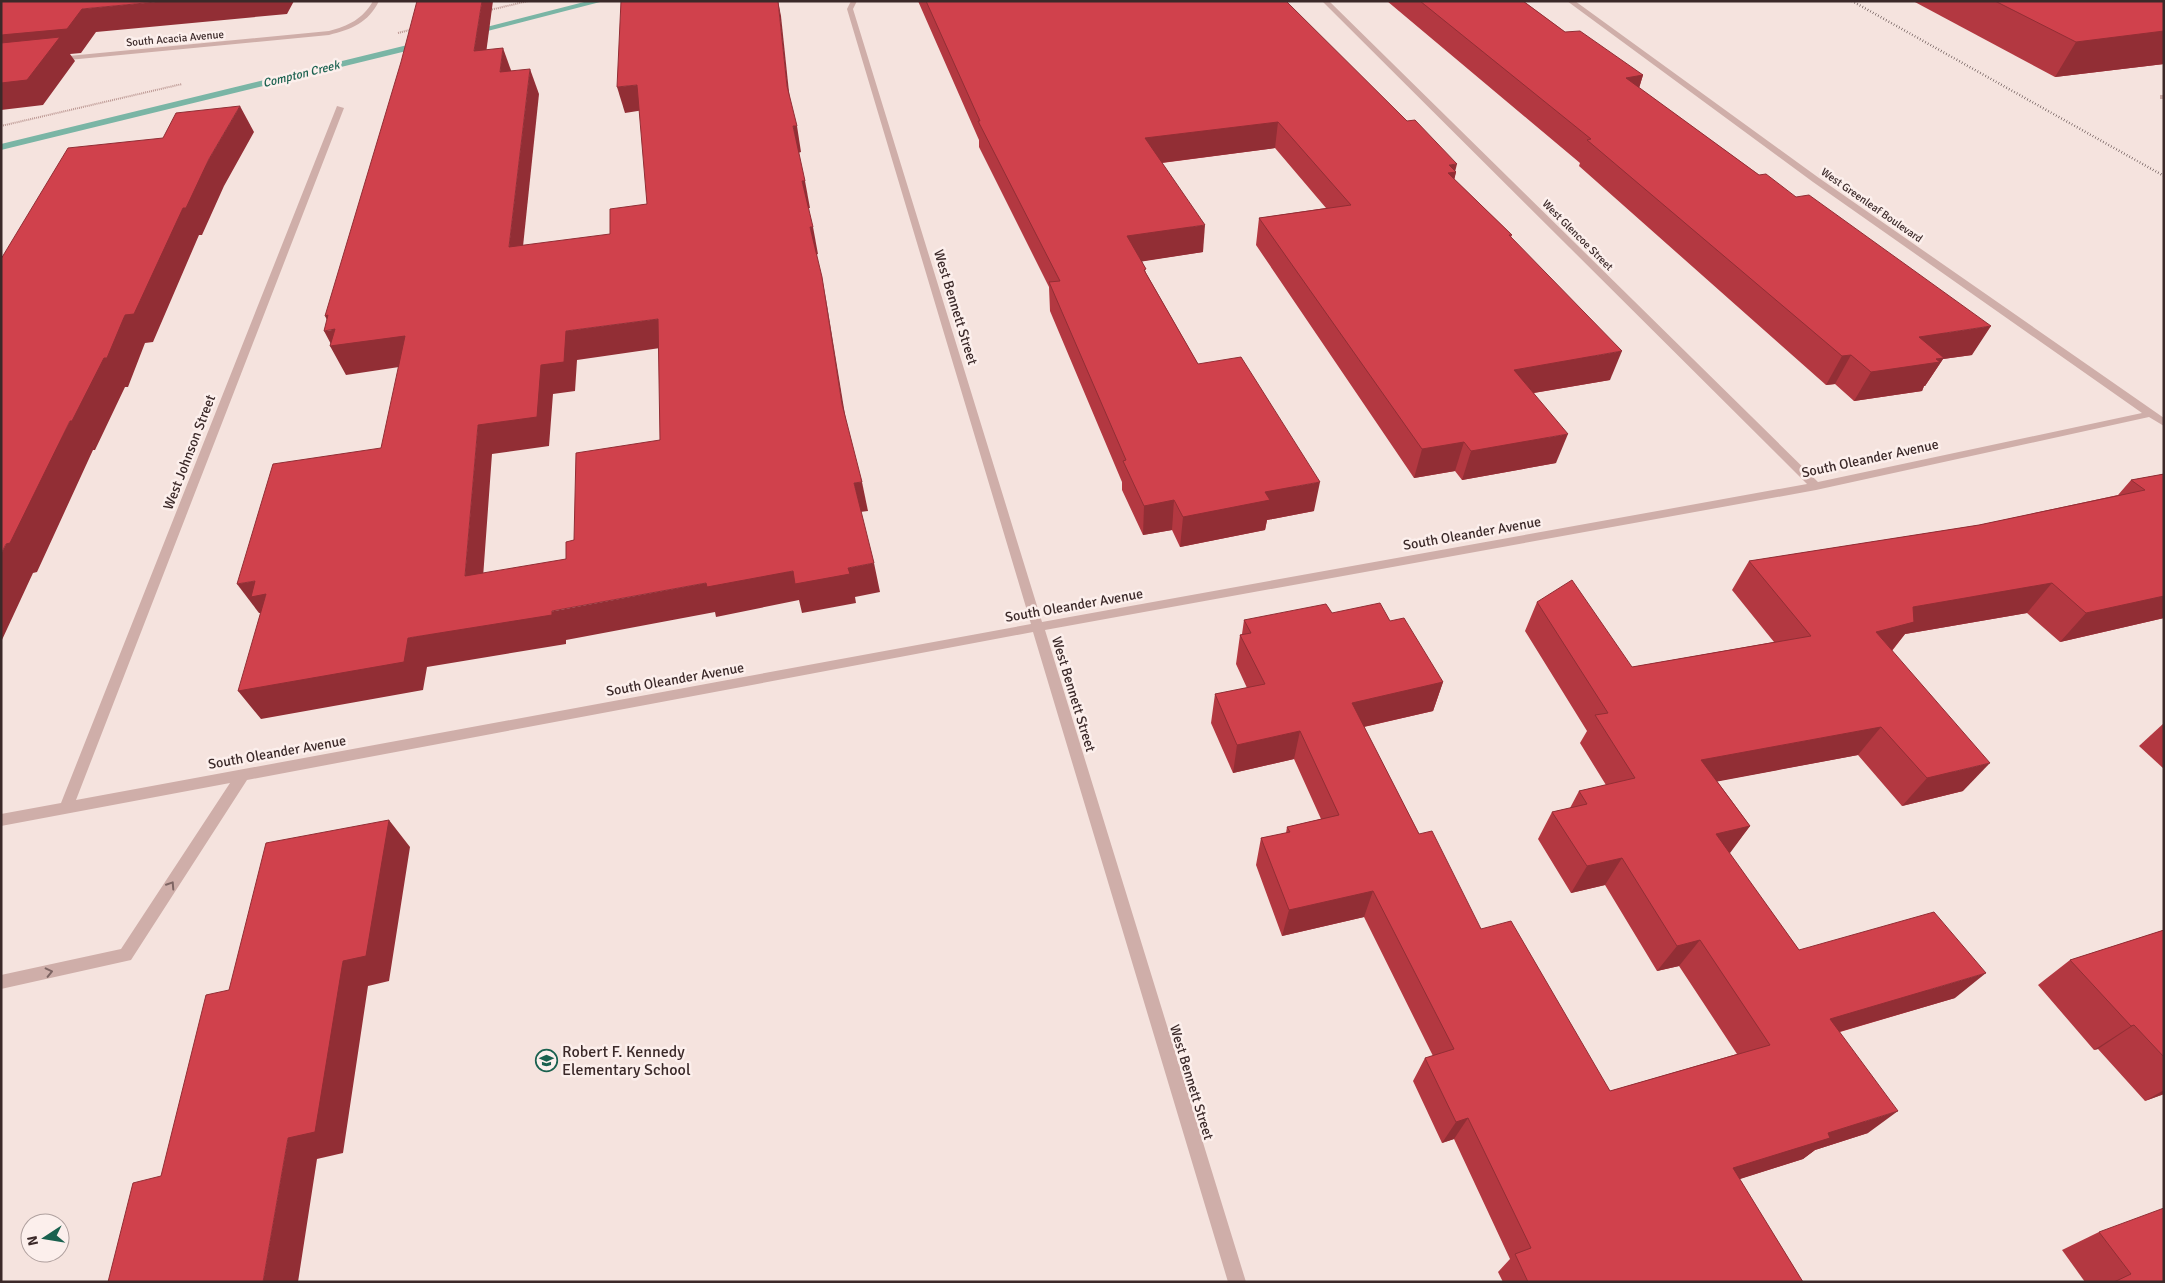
<svg xmlns="http://www.w3.org/2000/svg" width="2165" height="1283" font-family="Signika,sans-serif">
	<style>
		.lines { fill: none; stroke-linecap: round; stroke-linejoin: round }
		.stream { fill: #7ab5a5; fill-rule: evenodd }
		.path { stroke: #bb9792; stroke-width: 2; stroke-dasharray: 1 1; stroke-linecap: butt }
		.minor { fill: #cfaea9; fill-rule: evenodd }
		.rail { stroke: #3b2929; stroke-width: 2.5; stroke-dasharray: 0.5 2.5; stroke-linecap: butt }
		.wall { fill: #b33841 }
		.shaded-wall { fill: #922e35 }
		.building { fill: #d0414c; stroke: #922e35; fill-rule: evenodd }
		.oneway { stroke: #7e6563 }
		.labels { text-anchor: middle; stroke-width: 5; stroke-linejoin: round; paint-order: stroke }
		.far-street-label { font-size: 11px; fill: #3b2929; stroke: #fcefec }
		.far-water-label { font-size: 12px; font-style: italic; fill: #1a614f; stroke: #fcefec }
		.street-label { font-size: 14px; fill: #3b2929; stroke: #fcefec }
		.near-poi-label { font-size: 16px; fill: #3b2929; stroke: #fcefec; text-anchor: start }
	</style>
	<rect width="100%" height="100%" fill="#f5e3de"/>
	<g class="lines">
		<g class="stream">
			<polygon points="588,1 604,1 468,36 463,33"/>
			<polygon points="428,40 433,43 431,45 1,150 1,144"/>
		</g>
		<g class="path">
			<polyline points="490,10 528,1"/>
			<polyline points="398,33 413,29"/>
			<polyline points="1,126 182,84"/>
		</g>
		<g class="minor">
			<path d="M373,1H379C368,23 352,29 329,35L58,61L55,59L58,57L329,31C348,26 363,19 373,1Z"/>
			<polygon points="851,1 857,1 853,9 1042,622 1807,484 1322,1 1329,1 1818,482 2142,413 1813,182 1567,1 1575,1 1819,178 2164,418 2164,426 2149,417 1816,490 1045,630 1246,1282 1228,1282 1033,632 247,780 131,960 1,989 1,975 121,949 230,783 1,826 1,814 61,803 337,106 344,108 76,800 1031,624 847,9"/>
			<rect x="2160" y="95" width="4" height="4"/>
		</g>
		<polyline class="rail" points="1852,1 2164,176"/>
	</g>
	<g class="wall">
		<polygon points="918,1 1286,1 1456,172 1454,179 1512,235 1511,237 1610,380 1534,393 1556,463 1462,480 1455,471 1414,478 1256,245 1259,218 1326,208 1275,148 1162,163 1203,252 1142,261 1146,273 1198,364 1314,511 1267,520 1265,530 1180,547 1172,530 1143,535 1122,490 1122,482 1050,311 1049,287 979,147 979,140"/>
		<polygon points="1387,1 1523,1 1565,32 1643,75 1639,88 1759,175 1972,355 1943,359 1925,386 1924,386 1922,391 1854,401 1835,384 1826,385 1579,166 1580,163"/>
		<polygon points="1913,1 2164,1 2164,64 2055,77"/>
		<polygon points="2164,474 2164,618 2060,642 2027,613 1905,634 1892,651 1963,791 1902,806 1858,755 1717,781 1750,826 1729,853 1799,950 1955,998 1840,1032 1868,1133 1815,1150 1803,1159 1739,1179 1803,1282 1503,1282 1498,1272 1510,1259 1454,1139 1442,1143 1413,1081 1425,1058 1433,1056 1364,917 1282,936 1256,865 1261,838 1286,833 1287,827 1321,819 1294,759 1233,773 1211,723 1215,694 1247,688 1236,664 1240,635 1242,634 1244,620 1332,613 1390,621 1443,682 1433,711 1364,727 1419,834 1481,929 1610,1091 1737,1054 1679,966 1657,971 1605,885 1571,893 1538,839 1552,812 1570,808 1579,791 1606,785 1580,743 1587,731 1525,631 1537,602 1632,667 1774,642 1732,590 1749,561 1979,525 2118,495 2131,480"/>
		<polygon points="2164,723 2164,769 2139,746"/>
		<polygon points="2164,930 2164,1094 2145,1101 2098,1049 2094,1050 2038,985 2070,960"/>
		<polygon points="2099,1232 2164,1282 2085,1282 2062,1250"/>
	</g>
	<g class="shaded-wall">
		<polygon points="166,1 294,1 287,14 96,32 81,53 70,54 75,61 43,105 1,110 1,35 82,9"/>
		<polygon points="482,1 493,1 483,76 474,51"/>
		<polygon points="778,1 781,16 791,111 787,86"/>
		<polygon points="2164,31 2164,64 2055,77 2076,42"/>
		<polygon points="503,48 512,73 500,72"/>
		<polygon points="530,69 539,94 520,275 509,247"/>
		<polygon points="1643,75 1635,101 1626,78"/>
		<polygon points="637,85 644,110 625,113 617,87"/>
		<polygon points="240,106 254,132 224,186 202,235 199,235 153,342 145,343 128,387 125,387 95,450 93,450 37,572 33,573 1,642 1,554 125,315 209,159"/>
		<polygon points="1278,122 1275,148 1144,165 1145,138"/>
		<polygon points="793,126 797,126 801,152 798,153"/>
		<polygon points="1457,164 1455,172 1456,172 1450,199 1444,192 1449,165"/>
		<polygon points="802,181 805,181 810,208 807,208"/>
		<polygon points="1205,225 1203,252 1126,264 1127,236"/>
		<polygon points="810,227 813,227 818,254 815,255"/>
		<polygon points="822,277 827,305 848,433 842,404"/>
		<polygon points="328,315 405,336 419,364 346,375 330,346 332,346 324,331 332,330 325,316"/>
		<polygon points="658,319 667,347 577,360 575,391 553,394 549,446 492,454 481,605 465,576 478,425 541,365 566,331"/>
		<polygon points="1991,326 1972,355 1943,359 1925,386 1924,386 1922,391 1854,401 1871,372 1919,337"/>
		<polygon points="1622,351 1610,380 1504,398 1514,370"/>
		<polygon points="1851,355 1835,384 1826,385 1842,356"/>
		<polygon points="1568,434 1556,463 1462,480 1471,451"/>
		<polygon points="1464,442 1455,471 1414,478 1422,449"/>
		<polygon points="862,482 868,511 860,512 854,483"/>
		<polygon points="1320,482 1314,511 1267,520 1265,530 1180,547 1183,517 1265,492"/>
		<polygon points="1174,500 1172,530 1143,535 1144,506"/>
		<polygon points="874,563 880,592 855,597 856,603 802,613 799,600 716,617 715,612 566,640 566,644 427,667 423,690 261,719 238,691 408,638 706,583 793,571 848,568"/>
		<polygon points="255,581 266,594 263,613 259,613 237,584"/>
		<polygon points="2052,583 2027,613 1905,634 1892,650 1876,632 1913,607"/>
		<polygon points="2164,596 2164,618 2060,642 2086,613"/>
		<polygon points="1443,682 1433,711 1345,731 1352,703"/>
		<polygon points="1881,727 1858,755 1683,788 1701,760"/>
		<polygon points="1300,731 1294,759 1233,773 1237,745"/>
		<polygon points="1990,763 1963,791 1902,806 1927,778"/>
		<polygon points="389,820 410,847 389,981 368,986 343,1153 317,1159 298,1282 263,1282 288,1138 343,961"/>
		<polygon points="1750,826 1730,853 1696,861 1716,834"/>
		<polygon points="1622,858 1605,885 1571,893 1587,866"/>
		<polygon points="1373,891 1364,917 1282,936 1289,910"/>
		<polygon points="1700,940 1679,966 1657,971 1677,946"/>
		<polygon points="1986,973 1955,998 1804,1042 1830,1019"/>
		<polygon points="2134,1025 2098,1049 2094,1050 2131,1026"/>
		<polygon points="2164,1090 2164,1094 2145,1101"/>
		<polygon points="1898,1111 1868,1133 1815,1150 1803,1159 1709,1189 1733,1168 1828,1133"/>
		<polygon points="1468,1118 1454,1139 1442,1143 1456,1122"/>
	</g>
	<g class="building">
		<polygon points="1,1 166,1 82,9 67,29 1,35"/>
		<path d="M417,1H482L474,51L503,48L500,72L530,69L509,247L610,234V209L647,204L637,85L617,87L621,1H778L787,86L797,126H793L805,181H802L813,227H810L822,277L842,404L862,482L854,483L874,563L848,568L850,574L795,584L793,571L707,587L706,583L552,611V615L408,638L404,662L238,691L266,594L251,597L255,581L237,584L273,464L381,448L405,336L330,346L335,329L324,331L328,315L325,316L401,62ZM658,319L660,440L576,453L574,540L566,542V559L465,576L478,425L537,417L541,365L564,362L566,331Z"/>
		<polygon points="926,1 1286,1 1407,121 1415,120 1457,164 1449,165 1456,172 1448,173 1512,235 1509,235 1622,351 1514,370 1568,434 1471,451 1464,442 1422,449 1259,218 1351,205 1278,122 1145,138 1205,225 1127,236 1146,269 1144,270 1198,364 1241,357 1320,482 1265,492 1270,500 1183,517 1174,500 1144,506 1123,461 1126,460 1049,282 1060,281 978,121 980,121"/>
		<polygon points="1420,1 1523,1 1565,32 1580,31 1643,75 1626,78 1759,175 1766,174 1796,197 1809,195 1991,326 1919,337 1944,358 1936,359 1940,362 1871,372 1851,355 1842,356 1587,140 1591,139"/>
		<polygon points="1995,1 2164,1 2164,31 2076,42"/>
		<polygon points="60,37 27,80 1,83 1,43"/>
		<polygon points="240,106 209,159 186,208 183,208 134,314 125,315 107,358 104,358 72,421 70,421 10,543 6,544 1,554 1,259 68,148 163,138 176,113"/>
		<polygon points="2164,474 2164,596 2086,613 2052,583 1913,607 1914,622 1876,632 1990,763 1927,778 1881,727 1701,760 1750,826 1716,834 1799,950 1934,912 1986,973 1830,1019 1898,1111 1828,1133 1830,1138 1733,1168 1803,1282 1528,1282 1515,1254 1531,1248 1468,1118 1456,1122 1425,1058 1454,1049 1373,891 1289,910 1261,838 1290,832 1287,827 1339,815 1300,731 1237,745 1215,694 1265,684 1240,635 1251,633 1244,620 1326,604 1332,613 1380,603 1390,621 1404,618 1443,682 1352,703 1419,834 1432,831 1481,929 1511,921 1610,1091 1770,1045 1700,940 1677,946 1622,858 1587,866 1552,812 1587,804 1579,791 1635,778 1595,715 1608,713 1537,602 1572,580 1632,667 1811,636 1749,561 1979,525 2145,490 2131,480"/>
		<polygon points="389,820 366,956 343,961 315,1132 288,1138 263,1282 108,1282 133,1183 161,1176 206,995 229,990 266,843"/>
		<polygon points="2164,930 2164,1057 2134,1025 2131,1026 2070,960"/>
		<polygon points="2164,1208 2164,1282 2114,1282 2131,1274 2099,1232"/>
	</g>
	<defs><path id="oneway-chevron" d="M-2-3.5L2.5 0L-2 3.5" fill="none" stroke-width="1.6" stroke-linecap="round" stroke-linejoin="round" transform="scale(1.25)"/></defs>
	<g class="oneway">
		<use href="#oneway-chevron" transform="translate(171 885) rotate(-57)"/>
		<use href="#oneway-chevron" transform="translate(49 972) rotate(-13)"/>
	</g>
	<defs>
		<symbol id="school-ring" viewBox="-11 -11 22 22"><circle r="9.5" fill="#fcefec" stroke="#1a614f" stroke-width="1.5"/><path d="M0-5L7-2L0 1L-7-2ZM-4 1L0 2.5L4 1V4Q0 6-4 4Z" fill="#1a614f"/></symbol>
	</defs>
	<g fill-rule="evenodd">
		<use href="#school-ring" x="534" y="1048" width="25" height="25"/>
	</g>
	<g class="labels">
		<g class="far-street-label">
			<text transform="translate(175 38) rotate(-5)" y="4">South Acacia Avenue</text>
			<text transform="translate(1872 205) rotate(35)" y="4">West Greenleaf Boulevard</text>
			<text transform="translate(1578 235) rotate(45)" y="4">West Glencoe Street</text>
		</g>
		<g class="far-water-label">
			<text transform="translate(301 74) rotate(-14)" y="4">Compton Creek</text>
		</g>
		<g class="street-label">
			<text transform="translate(956 307) rotate(73)" y="5">West Bennett Street</text>
			<text transform="translate(189 452) rotate(-69)" y="5">West Johnson Street</text>
			<text transform="translate(1870 458) rotate(-12)" y="5">South Oleander Avenue</text>
			<text transform="translate(1472 533) rotate(-10)" y="5">South Oleander Avenue</text>
			<text transform="translate(1074 605) rotate(-10)" y="5">South Oleander Avenue</text>
			<text transform="translate(675 679) rotate(-10)" y="5">South Oleander Avenue</text>
			<text transform="translate(1074 694) rotate(73)" y="5">West Bennett Street</text>
			<text transform="translate(277 752) rotate(-10)" y="5">South Oleander Avenue</text>
			<text transform="translate(1192 1082) rotate(73)" y="5">West Bennett Street</text>
		</g>
		<g class="near-poi-label">
			<text x="562" y="1057">Robert F. Kennedy<tspan x="562" dy="18">Elementary School</tspan></text>
		</g>
	</g>
	<rect width="2165" height="1283" fill="none" stroke="#3b2929" stroke-width="5"/>
	<g transform="translate(45 1238) rotate(258)"><circle r="24" fill="#fcefec" stroke="#afa09e"/>
	<path d="M0-4L9 19L0 12L-9 19Z" fill="#1a614f"/>
	<text y="-8" font-size="14" font-weight="bold" text-anchor="middle" fill="#3b2929">N</text>
	</g>
</svg>
